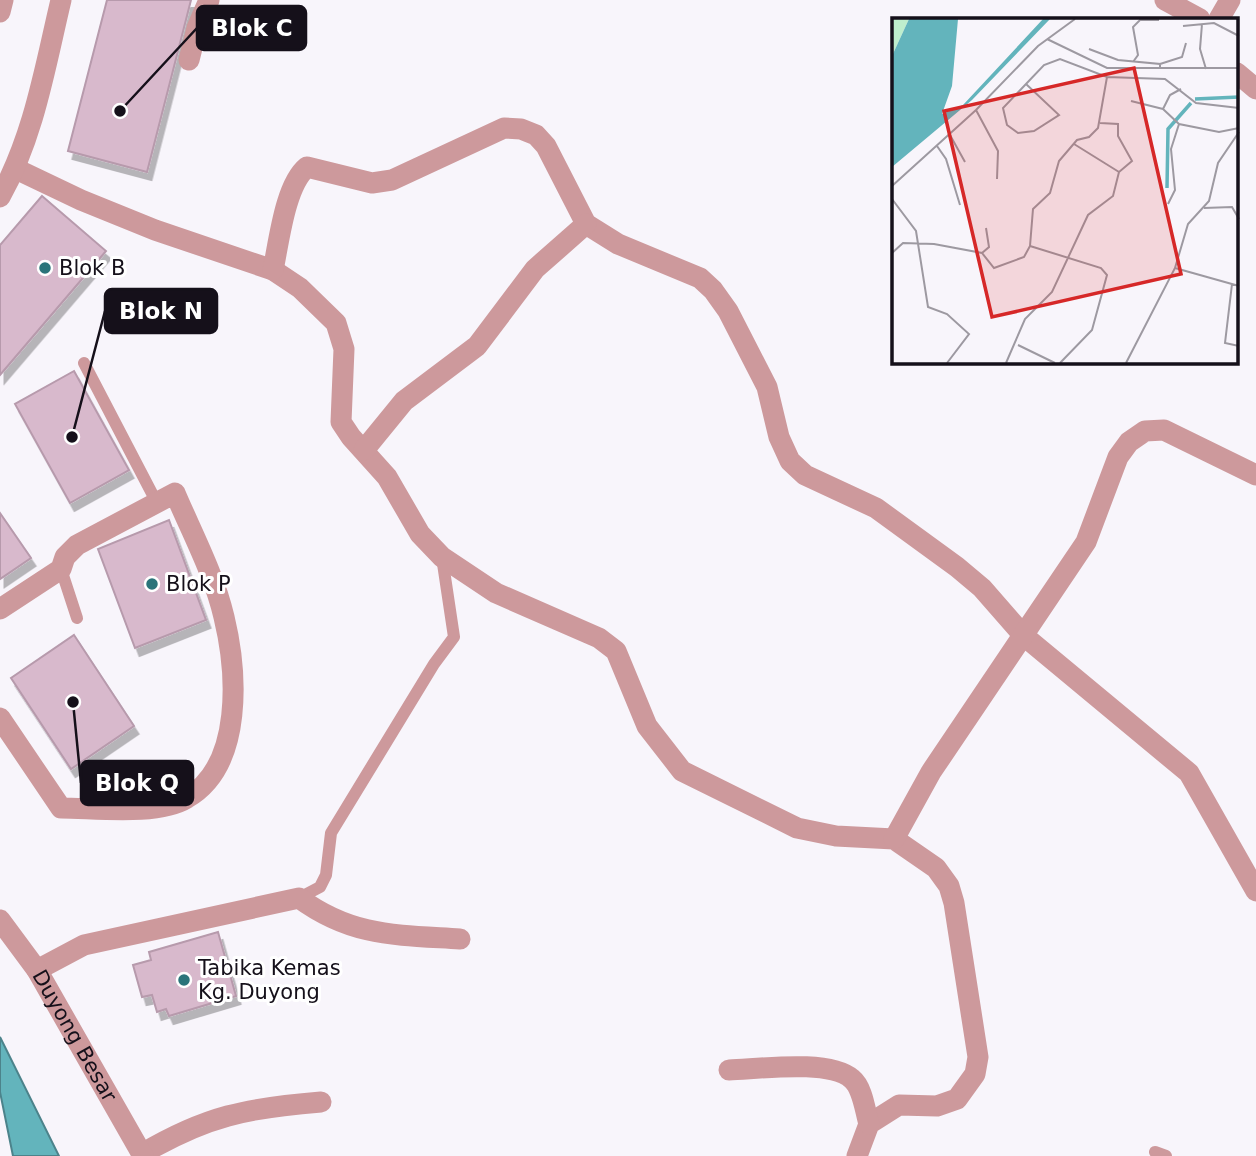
<svg xmlns="http://www.w3.org/2000/svg" width="1256" height="1156" font-family="'DejaVu Sans',sans-serif">
	<style>
		.water { fill: #63b4bc; stroke: #4c838b; stroke-width: 2 }
		.building { fill: #d8b9cc; stroke: #b79aac; stroke-width: 2; filter: url(#shadow) }
		.lines { fill: none; stroke-linecap: round; stroke-linejoin: round }
		.service { stroke: #cd999c; stroke-width: 12 }
		.minor { stroke: #cd999c; stroke-width: 21 }
		.tertiary { stroke: #cd999c; stroke-width: 21 }
		.poi-dot { fill: #2a747a; stroke: #fff; stroke-width: 2.5 }
		.labels { text-anchor: middle; stroke-width: 6; stroke-linejoin: round; paint-order: stroke }
		.poi-label { font-size: 21px; fill: #15101a; stroke: #fff; text-anchor: start }
		.street-label { font-size: 21px; fill: #15101a; stroke: #fff }
		.inset-river { fill: none; stroke: #63b4bc; stroke-width: 3.5 }
		.inset-road { fill: none; stroke: #9d99a1; stroke-width: 2 }
		.view { fill: #d62828; fill-opacity: 0.15; stroke: #d62828; stroke-width: 3.5 }
		.inset-edge { fill: none; stroke: #15101a; stroke-width: 3.5 }
		.leader { fill: none; stroke: #15101a; stroke-width: 2.5 }
		.callout-dot { fill: #15101a; stroke: #fff; stroke-width: 2.5 }
		.callout { fill: #15101a; stroke: #15101a; stroke-width: 2.5 }
		.callout-label { font-size: 23px; text-anchor: middle; font-weight: bold; fill: #fff }
	</style>
	<defs>
		<filter id="shadow"><feDropShadow dx="4.5" dy="8" stdDeviation="0" flood-color="#0004"/></filter>
	</defs>
	<rect width="100%" height="100%" fill="#f8f5fb"/>
	<polygon class="water" points="0,1037 59,1156 13,1156 0,1092"/>
	<g class="building">
		<polygon points="107,0 191,0 147,172 68,151"/>
		<polygon points="42,196 106,251 0,375 0,245"/>
		<polygon points="74,371 129,470 70,503 15,404"/>
		<polygon points="0,513 31,558 0,579"/>
		<polygon points="169,520 206,620 135,648 98,549"/>
		<polygon points="74,635 134,726 71,769 11,678"/>
		<polygon points="218,932 236,996 169,1016 166,1009 157,1012 152,995 142,997 133,965 151,960 149,952"/>
	</g>
	<g class="lines">
		<g class="service">
			<polyline points="84,363 157,503"/>
			<polyline points="61,569 77,618"/>
			<polyline points="299,898 320,887 326,875 331,833 434,664 454,637 442,557"/>
			<polyline points="1155,1152 1166,1156"/>
		</g>
		<g class="minor">
			<polyline points="1165,0 1200,19"/>
			<polyline points="1219,19 1230,0"/>
			<polyline points="189,60 197,28 209,0"/>
			<polyline points="1237,73 1256,89"/>
			<polyline points="16,169 81,200 155,230 273,270 300,288 336,323 344,349 341,422 351,437 387,477 420,534 442,557 496,593 599,638 616,651 647,726 682,771 797,828 836,836 894,839 936,868 949,886 954,903 978,1057 975,1074 957,1099 937,1106 899,1105 869,1124 857,1156"/>
			<path d="M0,197C34,136 45,67 61,0"/>
			<path d="M273,270C279,242 285,185 307,167L372,183L392,180L504,128L521,129L536,135L546,146L586,224L618,244L700,278L713,290L728,311L767,387L779,437L790,461L805,475L876,508L957,567L982,588L1024,636L1189,773L1256,891"/>
			<polyline points="364,450 404,401 477,346 535,269 586,224"/>
			<path d="M0,609L61,569L65,557L77,545L175,493C192,533 214,574 224,617C237,671 244,765 187,798C158,816 95,808 61,808L0,718"/>
			<polyline points="894,839 931,772 1086,542 1118,457 1129,442 1145,431 1164,430 1256,475"/>
			<path d="M37,970L84,945L299,898C352,937 397,935 460,939"/>
			<path d="M729,1070C759,1069 829,1059 852,1079C863,1088 865,1111 869,1124"/>
			<path d="M142,1154C206,1116 247,1108 321,1102"/>
		</g>
		<g class="tertiary">
			<polyline points="0,12 3,0"/>
			<path id="s1" d="M0,920L37,970L143,1156"/>
		</g>
	</g>
	<g class="poi-dot">
		<circle cx="45" cy="268" r="7"/>
		<circle cx="152" cy="584" r="7"/>
		<circle cx="184" cy="980" r="7"/>
	</g>
	<g class="labels">
		<g class="poi-label">
			<text x="59" y="275">Blok B</text>
			<text x="166" y="591">Blok P</text>
			<text x="198" y="975">Tabika Kemas<tspan x="198" dy="24">Kg. Duyong</tspan></text>
		</g>
		<g class="street-label">
			<text dy="7" stroke="none"><textPath href="#s1" startOffset="138">Duyong Besar</textPath></text>
		</g>
	</g>
	<g transform="translate(892 18)">
		<rect width="346" height="346" fill="#f8f5fb"/>
		<path d="M0,1H17L0,38Z" fill="#beeecd"/>
		<path d="M17,1H66L60,68L50,96L71,87L151,1H158L80,82L0,149V38Z" fill="#63b4bc"/>
		<path class="inset-river" d="M303,81L347,79M275,170L276,111L299,85"/>
		<path class="inset-road" d="M310,6L308,31L314,51M291,8L322,5L347,18M155,21L215,50H347M197,31L226,42L268,46V51M241,44L246,37L241,9L248,2H267M268,46L290,39L294,25M134,66L167,97L142,113L126,115L115,107L111,90L134,66L152,47L168,41L215,59L273,61L304,85L347,90M289,71L278,77L271,91L287,106L327,114L347,110M239,83L271,91M84,92L106,133L105,161M58,117L73,144M182,126L227,154M45,128L54,141L68,187M0,168L84,92L146,28L183,1M0,181L24,213L36,289L55,296L77,316L55,345M276,186L283,172L279,131L287,106M312,190L340,189L347,201M138,228L209,250L215,257L200,312L168,345M0,235L11,225L42,226L90,235L102,250L132,239L138,228L141,191L158,175L167,143L185,122L197,119L206,110L215,59M90,235L97,229L94,210M283,250L347,268M340,266L333,325L347,328M126,327L163,345M114,345L133,301L160,274L196,197L221,178L227,154L240,143L226,118V106L208,105M234,345L283,250L296,206L317,183L326,145L347,114"/>
		<path class="view" d="M242,50L289,256L100,299L52,93Z"/>
		<rect width="346" height="346" class="inset-edge"/>
	</g>
	<path class="leader" d="M120 111L197 28M72 437L105 311M73 702L81 783"/>
	<g class="callout-dot">
		<circle cx="120" cy="111" r="7"/>
		<circle cx="72" cy="437" r="7"/>
		<circle cx="73" cy="702" r="7"/>
	</g>
	<g class="callout">
		<rect x="197" y="6" width="109" height="44" rx="7"/>
		<rect x="105" y="289" width="112" height="44" rx="7"/>
		<rect x="81" y="761" width="112" height="44" rx="7"/>
	</g>
	<g class="callout-label">
		<text x="252" y="36">Blok C</text>
		<text x="161" y="319">Blok N</text>
		<text x="137" y="791">Blok Q</text>
	</g>
</svg>
